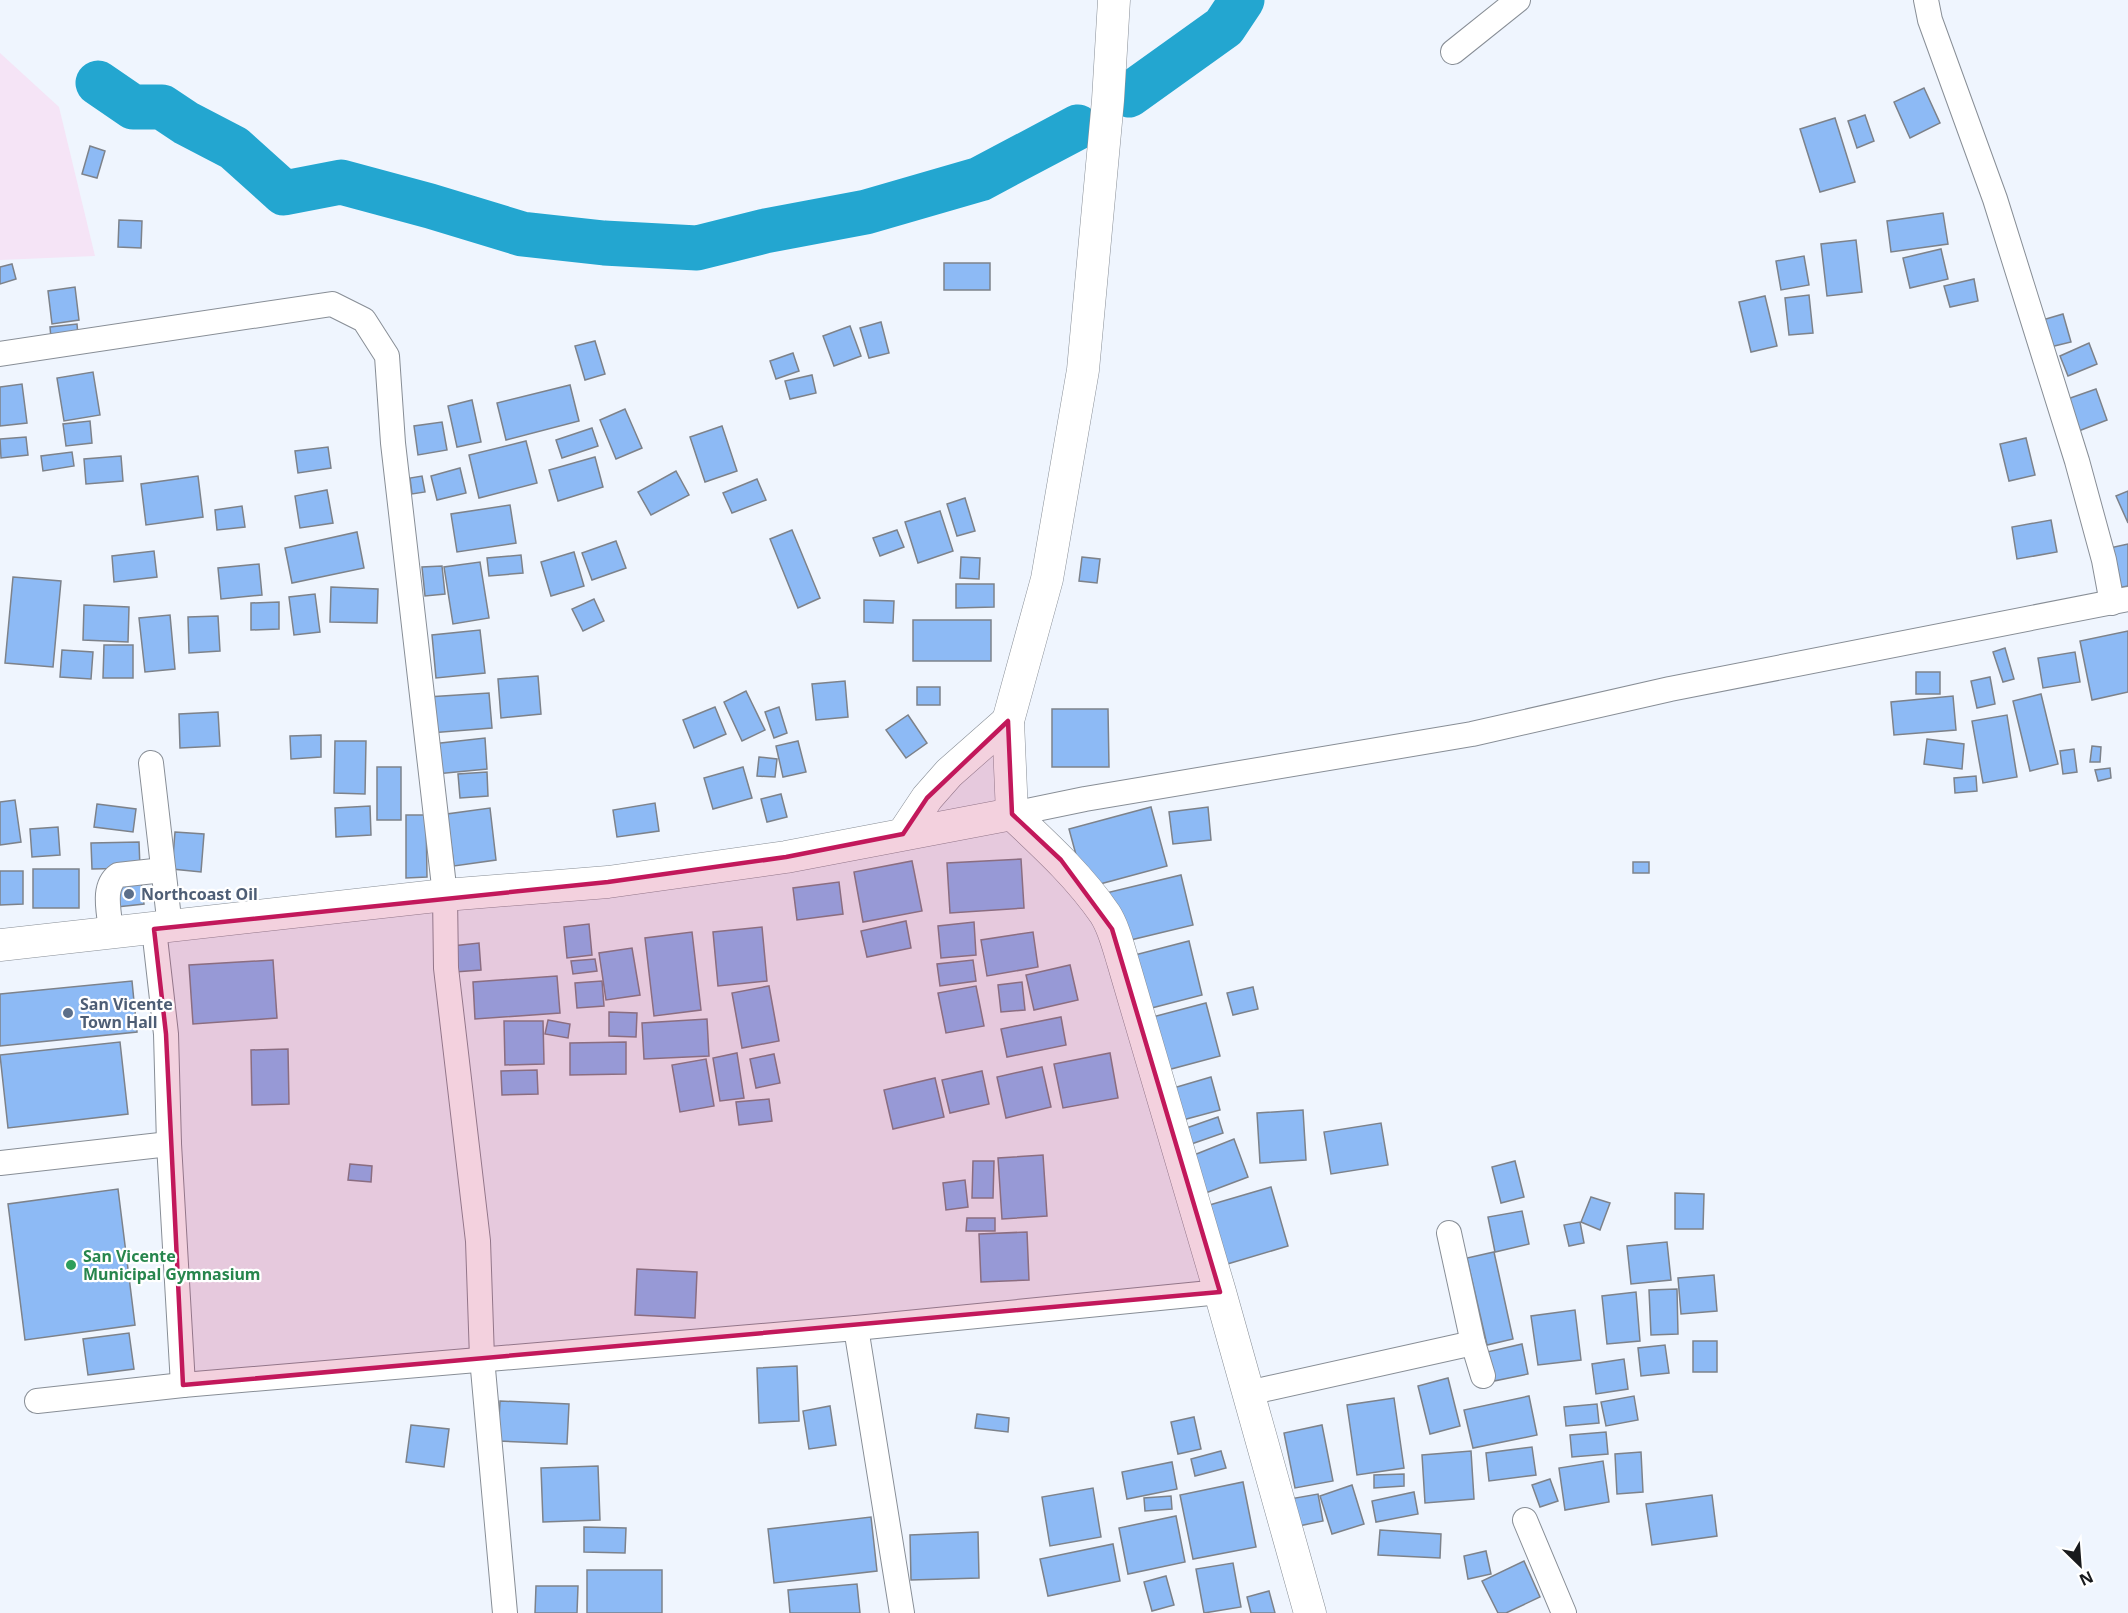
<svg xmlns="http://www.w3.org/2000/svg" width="2128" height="1613" font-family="'Noto Sans',sans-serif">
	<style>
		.industrial { fill: #f5e4f6 }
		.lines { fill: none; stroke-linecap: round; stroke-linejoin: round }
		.river { stroke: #23a6d0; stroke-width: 45 }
		.building { fill: #8dbaf5; stroke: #7d828a; stroke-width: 1.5 }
		.minor-casing { stroke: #888e96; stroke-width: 26 }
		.major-casing { stroke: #888e96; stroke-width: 33 }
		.minor { stroke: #fff; stroke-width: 24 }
		.major { stroke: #fff; stroke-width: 32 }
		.marked { fill: #c2185b; fill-opacity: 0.2; stroke: #c2185b; stroke-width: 4.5; stroke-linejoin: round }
		.service-dot { fill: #5c6f8a; stroke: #fff; stroke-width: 2 }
		.leisure-dot { fill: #2e9e5b; stroke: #fff; stroke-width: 2 }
		.labels { text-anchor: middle; stroke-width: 4.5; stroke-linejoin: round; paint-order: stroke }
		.service-label { font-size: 16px; font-weight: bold; fill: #4e5e75; stroke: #fff; text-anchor: start }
		.leisure-label { font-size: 16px; font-weight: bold; fill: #27864d; stroke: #fff; text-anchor: start }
	</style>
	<rect width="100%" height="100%" fill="#eff5fe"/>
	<polygon class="industrial" points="0,53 59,107 95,256 0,260"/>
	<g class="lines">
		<g class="river">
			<polyline points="98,83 133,107 162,107 186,123 234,148 284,193 341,182 430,206 522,234 604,243 697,248 765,231 866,212 980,179 1078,127"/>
			<polyline points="1129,95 1224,27 1242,0"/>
		</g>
	</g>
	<g class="building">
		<polygon points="1924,88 1940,123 1910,138 1894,102"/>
		<polygon points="1865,115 1874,141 1857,148 1848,121"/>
		<polygon points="1835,118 1855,182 1820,192 1800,129"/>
		<polygon points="90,146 105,151 97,178 82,174"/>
		<polygon points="1943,213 1948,244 1891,252 1887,221"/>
		<polygon points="119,220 142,221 141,248 118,247"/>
		<polygon points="1856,240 1862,292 1827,296 1821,244"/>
		<polygon points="1941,249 1948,279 1910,288 1903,258"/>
		<polygon points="1804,256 1809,285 1781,290 1776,261"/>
		<rect x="944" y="263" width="46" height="27"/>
		<polygon points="12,264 16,279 0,284 0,267"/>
		<polygon points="1974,279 1978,301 1950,307 1944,286"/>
		<polygon points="75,287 79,320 52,324 48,291"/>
		<polygon points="1809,295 1813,333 1789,335 1785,298"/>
		<polygon points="1765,296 1777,346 1751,352 1739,302"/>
		<polygon points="2063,314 2071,342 2046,348 2039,321"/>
		<polygon points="881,322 889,353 869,358 860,328"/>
		<polygon points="77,324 78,335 51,338 50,327"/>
		<polygon points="850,326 861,356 834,366 823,336"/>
		<polygon points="595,341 605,374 585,380 575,346"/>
		<polygon points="2089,343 2097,364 2068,376 2060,356"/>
		<polygon points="793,353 799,371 776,379 770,361"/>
		<polygon points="93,372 100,415 64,421 57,378"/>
		<polygon points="812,375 816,393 790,399 785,381"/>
		<polygon points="22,384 27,423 0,426 0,387"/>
		<polygon points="570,385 579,421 506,440 497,403"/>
		<polygon points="2096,389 2107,420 2071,434 2059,402"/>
		<polygon points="472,400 481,442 457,447 448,406"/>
		<polygon points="625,409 642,448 616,459 600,420"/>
		<polygon points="90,421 92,443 66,446 63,424"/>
		<polygon points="442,422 447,450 418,455 414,426"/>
		<polygon points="722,426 737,471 705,482 690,437"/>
		<polygon points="592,428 598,446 562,458 556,440"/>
		<polygon points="26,437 28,455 1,458 0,439"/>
		<polygon points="2026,438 2035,475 2009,481 2000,444"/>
		<polygon points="526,441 537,483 479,498 469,455"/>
		<polygon points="328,447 331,468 298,473 295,451"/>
		<polygon points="72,452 74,466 43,471 41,456"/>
		<polygon points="121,456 123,481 86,484 84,459"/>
		<polygon points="595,457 603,487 558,501 549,470"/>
		<polygon points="460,468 466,493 437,500 431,476"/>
		<polygon points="676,471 689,495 651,515 638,492"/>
		<polygon points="198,476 203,517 146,525 141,484"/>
		<polygon points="422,476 425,492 412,494 410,478"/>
		<polygon points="757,479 766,500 732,513 723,493"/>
		<polygon points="327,490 333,523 300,528 295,496"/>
		<polygon points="2128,491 2128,523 2116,496"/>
		<polygon points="965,498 975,531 957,536 947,504"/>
		<polygon points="510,505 516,543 457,552 451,514"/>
		<polygon points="242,506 245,527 217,530 215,510"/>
		<polygon points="940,511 953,551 918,563 905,522"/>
		<polygon points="2051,520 2057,552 2017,559 2012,527"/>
		<polygon points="792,530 820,598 798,608 770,539"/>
		<polygon points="897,530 904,547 880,556 873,538"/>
		<polygon points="357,532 364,568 292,583 285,548"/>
		<polygon points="616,541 626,568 592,580 582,553"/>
		<polygon points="2128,544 2128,586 2113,589 2105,549"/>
		<polygon points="154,551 157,577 114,582 112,556"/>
		<polygon points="574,552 584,586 551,596 541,562"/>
		<polygon points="521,555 523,573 489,576 487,558"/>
		<polygon points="961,557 980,558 979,579 960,578"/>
		<polygon points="1082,557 1100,559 1097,583 1079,581"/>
		<polygon points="480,562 489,618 453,624 444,567"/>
		<polygon points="259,564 262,595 221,599 218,568"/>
		<polygon points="442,566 445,594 425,596 422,567"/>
		<polygon points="13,577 61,581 53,667 5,663"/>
		<polygon points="956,584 994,584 994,607 956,608"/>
		<polygon points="331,587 378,589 377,623 330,622"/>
		<polygon points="315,594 320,632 294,635 289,597"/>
		<polygon points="594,599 604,621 583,631 572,609"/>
		<polygon points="864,600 894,601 893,623 864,622"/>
		<polygon points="279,602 279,629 251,630 251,603"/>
		<polygon points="84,605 129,607 128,642 83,640"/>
		<polygon points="170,615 175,669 145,672 139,618"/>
		<polygon points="218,616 220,651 189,653 188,617"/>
		<rect x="913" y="620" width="78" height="41"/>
		<polygon points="480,630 485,673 436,678 432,635"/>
		<polygon points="2128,631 2128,692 2092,700 2080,641"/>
		<polygon points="104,645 133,645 133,678 103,678"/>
		<polygon points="2005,648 2014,679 2003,682 1993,652"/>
		<polygon points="62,650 93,652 91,679 60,677"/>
		<polygon points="2075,652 2080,682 2043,688 2038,658"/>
		<rect x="1916" y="672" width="24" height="22"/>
		<polygon points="538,676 541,714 501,718 498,679"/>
		<polygon points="1990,677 1995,704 1977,708 1971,681"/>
		<polygon points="845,681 848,717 816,720 812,684"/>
		<rect x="917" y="687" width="23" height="18"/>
		<polygon points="746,691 765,730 742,741 724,702"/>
		<polygon points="489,693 492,728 430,733 427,697"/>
		<polygon points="2041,694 2058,764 2030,771 2013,701"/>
		<polygon points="1953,696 1956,730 1894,735 1891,702"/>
		<polygon points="715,707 726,734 694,748 683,720"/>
		<polygon points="779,707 787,733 774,738 765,712"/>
		<polygon points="1052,709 1108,709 1109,767 1052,767"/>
		<polygon points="218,712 220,746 180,748 179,714"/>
		<polygon points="908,715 927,743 906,758 886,730"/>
		<polygon points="2007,715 2017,777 1983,783 1972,721"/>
		<polygon points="321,735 321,757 291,759 290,736"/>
		<polygon points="485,738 487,769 436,774 432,744"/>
		<polygon points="1927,739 1964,744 1962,769 1924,764"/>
		<polygon points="335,741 366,741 365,794 334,793"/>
		<polygon points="798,741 806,772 783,777 776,746"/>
		<polygon points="2092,746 2101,747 2100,762 2090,762"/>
		<polygon points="2074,749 2077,772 2063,774 2060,751"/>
		<polygon points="759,757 777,759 775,777 757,776"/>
		<rect x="377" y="767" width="24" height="53"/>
		<polygon points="743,767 752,798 713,809 704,778"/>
		<polygon points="2110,768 2111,778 2098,781 2095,770"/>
		<polygon points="487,772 488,796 460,798 458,774"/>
		<polygon points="1976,776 1977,791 1955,793 1954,778"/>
		<polygon points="781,794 787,817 767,822 761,799"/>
		<polygon points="15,800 21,842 0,845 0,802"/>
		<polygon points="655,803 659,831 617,837 613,810"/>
		<polygon points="97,804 136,809 133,832 94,827"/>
		<polygon points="370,806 371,835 336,837 335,808"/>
		<polygon points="1151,807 1167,866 1085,888 1069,829"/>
		<polygon points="1208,807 1211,840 1173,844 1169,812"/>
		<polygon points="490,808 496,860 454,866 447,814"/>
		<polygon points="406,815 426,815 427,877 406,878"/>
		<polygon points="58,827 60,855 32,857 30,829"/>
		<polygon points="175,832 204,834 201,872 172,869"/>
		<polygon points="139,842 140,868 92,869 91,843"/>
		<polygon points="1021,859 1024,908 950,913 947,863"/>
		<polygon points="912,861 922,911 863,922 854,872"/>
		<rect x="1633" y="862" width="16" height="11"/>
		<rect x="33" y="869" width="46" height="39"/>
		<polygon points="0,871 23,871 23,904 0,905"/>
		<polygon points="1181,875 1193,925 1118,943 1106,893"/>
		<polygon points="141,880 144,904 117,907 114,883"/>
		<polygon points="839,882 843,914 797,920 793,888"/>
		<polygon points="906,921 911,948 867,957 861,931"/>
		<polygon points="974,922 976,955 941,958 938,926"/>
		<polygon points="589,924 592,955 567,958 564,927"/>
		<polygon points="762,927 767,981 718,986 713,932"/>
		<polygon points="692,932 701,1010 654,1016 645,938"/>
		<polygon points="1033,932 1038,967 987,976 981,940"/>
		<polygon points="1189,941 1202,995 1140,1011 1127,957"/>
		<polygon points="479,943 481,970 455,972 452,946"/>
		<polygon points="632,948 640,995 606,1000 599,953"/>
		<polygon points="595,959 597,971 573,974 571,961"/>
		<polygon points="273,960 277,1018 193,1024 189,965"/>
		<polygon points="973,960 976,981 940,986 937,964"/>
		<polygon points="1070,965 1078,1000 1034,1010 1026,975"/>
		<polygon points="557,976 560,1013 475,1019 473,982"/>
		<polygon points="132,981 137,1032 0,1046 0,994"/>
		<polygon points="602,981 604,1006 577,1008 575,983"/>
		<polygon points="1022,982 1025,1010 1001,1012 998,985"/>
		<polygon points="769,986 779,1041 742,1048 732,993"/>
		<polygon points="976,986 984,1026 946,1033 938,993"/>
		<polygon points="1253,987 1258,1009 1233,1015 1227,993"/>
		<polygon points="1206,1003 1220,1056 1160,1072 1145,1019"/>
		<polygon points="609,1012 637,1013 636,1037 609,1036"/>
		<polygon points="1061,1017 1066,1045 1007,1057 1001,1029"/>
		<polygon points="707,1019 709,1056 644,1059 642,1023"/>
		<polygon points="548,1020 570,1024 568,1038 545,1034"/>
		<polygon points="504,1021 543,1021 544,1064 505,1065"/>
		<polygon points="120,1042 128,1114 8,1128 0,1055"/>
		<polygon points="626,1042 626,1074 570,1075 570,1043"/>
		<polygon points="288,1049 289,1104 252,1105 251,1050"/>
		<polygon points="737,1053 744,1098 720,1101 713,1058"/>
		<polygon points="1110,1053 1118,1098 1063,1108 1054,1064"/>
		<polygon points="774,1054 780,1083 756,1088 750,1059"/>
		<polygon points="706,1059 714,1106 680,1112 672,1065"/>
		<polygon points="1042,1067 1051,1107 1006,1118 997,1077"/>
		<polygon points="537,1070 538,1094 502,1095 501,1071"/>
		<polygon points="982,1071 989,1104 950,1113 942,1080"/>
		<polygon points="1211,1077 1220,1110 1179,1121 1170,1089"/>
		<polygon points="935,1078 944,1117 893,1129 884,1090"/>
		<polygon points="769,1099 772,1121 739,1125 736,1102"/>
		<polygon points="1303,1110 1306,1160 1260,1163 1257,1113"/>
		<polygon points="1218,1117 1223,1133 1180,1148 1175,1132"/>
		<polygon points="1381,1123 1388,1165 1331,1174 1324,1132"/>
		<polygon points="1234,1139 1248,1177 1203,1194 1189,1157"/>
		<polygon points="1043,1155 1047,1216 1002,1219 998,1158"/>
		<polygon points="973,1161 994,1161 993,1198 972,1198"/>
		<polygon points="1515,1161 1524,1197 1501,1203 1492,1167"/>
		<polygon points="350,1164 372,1166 371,1182 348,1180"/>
		<polygon points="965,1180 968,1207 946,1210 943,1183"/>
		<polygon points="1271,1187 1288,1246 1224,1265 1206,1206"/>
		<polygon points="118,1189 135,1325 25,1340 8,1204"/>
		<polygon points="1675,1193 1704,1194 1703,1229 1675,1229"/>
		<polygon points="1591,1197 1610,1203 1600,1230 1581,1222"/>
		<polygon points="1522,1211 1529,1244 1495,1252 1488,1217"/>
		<polygon points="967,1218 995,1218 995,1231 966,1231"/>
		<polygon points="1580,1222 1584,1243 1569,1246 1564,1225"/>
		<polygon points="1027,1232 1029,1280 981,1282 979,1234"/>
		<polygon points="1667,1242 1671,1280 1631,1284 1627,1246"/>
		<polygon points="1494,1252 1513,1339 1487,1345 1467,1258"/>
		<polygon points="637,1269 697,1272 695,1318 635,1315"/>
		<polygon points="1714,1275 1717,1311 1681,1314 1678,1278"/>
		<polygon points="1677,1289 1678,1334 1651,1335 1649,1290"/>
		<polygon points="1636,1292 1640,1341 1607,1344 1602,1296"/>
		<polygon points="1575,1310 1581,1360 1538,1365 1531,1316"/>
		<polygon points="129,1333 134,1369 88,1375 83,1339"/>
		<rect x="1693" y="1341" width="24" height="31"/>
		<polygon points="1522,1344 1528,1374 1494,1381 1487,1352"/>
		<polygon points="1665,1345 1669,1373 1641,1376 1638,1348"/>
		<polygon points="1624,1359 1628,1389 1596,1394 1592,1364"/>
		<polygon points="797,1366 799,1421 759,1423 757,1368"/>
		<polygon points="1448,1378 1460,1426 1430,1434 1418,1386"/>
		<polygon points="1529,1396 1537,1435 1473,1448 1464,1410"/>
		<polygon points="1634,1396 1638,1420 1606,1426 1601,1402"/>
		<polygon points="1394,1398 1404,1468 1357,1475 1347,1405"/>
		<polygon points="500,1401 569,1404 567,1444 498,1441"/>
		<polygon points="1597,1404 1599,1423 1566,1426 1564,1407"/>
		<polygon points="830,1406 836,1445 809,1449 803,1411"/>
		<polygon points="977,1414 1009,1418 1008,1432 975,1428"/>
		<polygon points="1194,1417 1201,1449 1178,1454 1171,1422"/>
		<polygon points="411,1425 449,1429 444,1467 406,1462"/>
		<polygon points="1322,1425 1333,1481 1295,1488 1284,1433"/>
		<polygon points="1606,1432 1608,1454 1572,1457 1570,1435"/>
		<polygon points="1532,1447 1536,1475 1489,1481 1486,1453"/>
		<polygon points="1221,1451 1226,1468 1195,1476 1191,1459"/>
		<polygon points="1471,1451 1474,1499 1425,1503 1422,1455"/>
		<polygon points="1641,1452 1643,1492 1617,1494 1615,1454"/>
		<polygon points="1603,1461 1609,1502 1565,1510 1559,1468"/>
		<polygon points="1172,1462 1177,1489 1127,1499 1122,1472"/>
		<polygon points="598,1466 600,1520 543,1522 541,1468"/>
		<polygon points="1404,1474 1404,1486 1374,1488 1374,1475"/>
		<polygon points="1550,1479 1558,1501 1540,1507 1532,1485"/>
		<polygon points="1243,1482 1256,1547 1193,1559 1180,1495"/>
		<polygon points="1352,1485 1364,1524 1332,1534 1320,1496"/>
		<polygon points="1093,1488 1101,1537 1050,1546 1042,1497"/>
		<polygon points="1414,1492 1418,1514 1376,1522 1372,1501"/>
		<polygon points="1318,1494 1323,1521 1289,1528 1284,1500"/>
		<polygon points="1712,1495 1717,1536 1652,1545 1646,1504"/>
		<polygon points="1171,1496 1172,1509 1145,1511 1144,1498"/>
		<polygon points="1176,1516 1185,1562 1128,1574 1119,1528"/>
		<polygon points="871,1517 877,1571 774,1583 768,1529"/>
		<polygon points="584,1527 626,1528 625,1553 584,1552"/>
		<polygon points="1380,1530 1441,1534 1440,1558 1378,1555"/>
		<polygon points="978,1532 979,1578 911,1580 910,1535"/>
		<polygon points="1113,1544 1120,1581 1048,1596 1040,1559"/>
		<polygon points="1486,1551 1491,1574 1468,1579 1464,1556"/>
		<polygon points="1524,1561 1540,1597 1506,1613 1498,1613 1482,1581"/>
		<polygon points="1233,1563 1241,1607 1204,1613 1196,1569"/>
		<rect x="587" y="1570" width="75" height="43"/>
		<polygon points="1166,1576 1174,1605 1152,1611 1144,1582"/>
		<polygon points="857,1584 860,1613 790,1613 788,1590"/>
		<polygon points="536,1586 578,1586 577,1613 535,1613"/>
		<polygon points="1269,1591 1275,1613 1251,1613 1247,1597"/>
	</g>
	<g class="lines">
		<defs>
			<g id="minor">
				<polyline points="1926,0 1930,20 1995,199 2077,461 2104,560 2112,603"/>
				<polyline points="1453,52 1518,0"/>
				<polyline points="0,354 332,304 364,320 387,356 393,443 445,895 446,968 478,1241 482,1358 505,1613"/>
				<polyline points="151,763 170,927"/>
				<polyline points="1012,814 1085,799 1472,734 1670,689 2128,599"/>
				<polyline points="154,929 166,1034 169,1144 183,1385"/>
				<path d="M111,933C110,914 101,887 118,875L163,870"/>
				<polyline points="0,1163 169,1144"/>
				<polyline points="1449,1233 1473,1343 1483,1376"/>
				<polyline points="856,1328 902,1613"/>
				<polyline points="1248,1393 1473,1343"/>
				<polyline points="37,1401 183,1385 856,1328 1220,1292"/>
				<polyline points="1525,1520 1564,1613"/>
			</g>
			<g id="major">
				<path d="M1114,0L1108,100L1083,370L1047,579L1008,721L1012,814C1045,845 1079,876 1105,914C1114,928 1118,946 1123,962L1220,1292L1310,1613"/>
				<polyline points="903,834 927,798 949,773 1008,721"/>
				<polyline points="0,945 445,895 608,882 786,857 1012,814"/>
			</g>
		</defs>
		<use href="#minor" class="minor-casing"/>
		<use href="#major" class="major-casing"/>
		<use href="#minor" class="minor"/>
		<use href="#major" class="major"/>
	</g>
	<path class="marked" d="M1008,721L1012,814L1061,860L1112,929L1220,1292L183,1385L166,1034L154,929L608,882L786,857L903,834L927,798Z"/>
	<g class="service-dot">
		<circle cx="129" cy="894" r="6"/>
		<circle cx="68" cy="1013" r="6"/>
	</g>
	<circle class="leisure-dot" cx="71" cy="1265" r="6"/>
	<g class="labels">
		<g class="service-label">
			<text x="141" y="900">Northcoast Oil</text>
			<text x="80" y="1010">San Vicente<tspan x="80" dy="18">Town Hall</tspan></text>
		</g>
		<g class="leisure-label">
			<text x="83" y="1262">San Vicente<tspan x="83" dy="18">Municipal Gymnasium</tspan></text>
		</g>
	</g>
	<g transform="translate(2080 1565) rotate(155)" stroke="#ffffff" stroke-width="4.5" paint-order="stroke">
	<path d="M0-4.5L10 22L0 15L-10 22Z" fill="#181a1d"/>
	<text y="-9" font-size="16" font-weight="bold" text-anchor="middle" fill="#181a1d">N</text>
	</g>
</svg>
